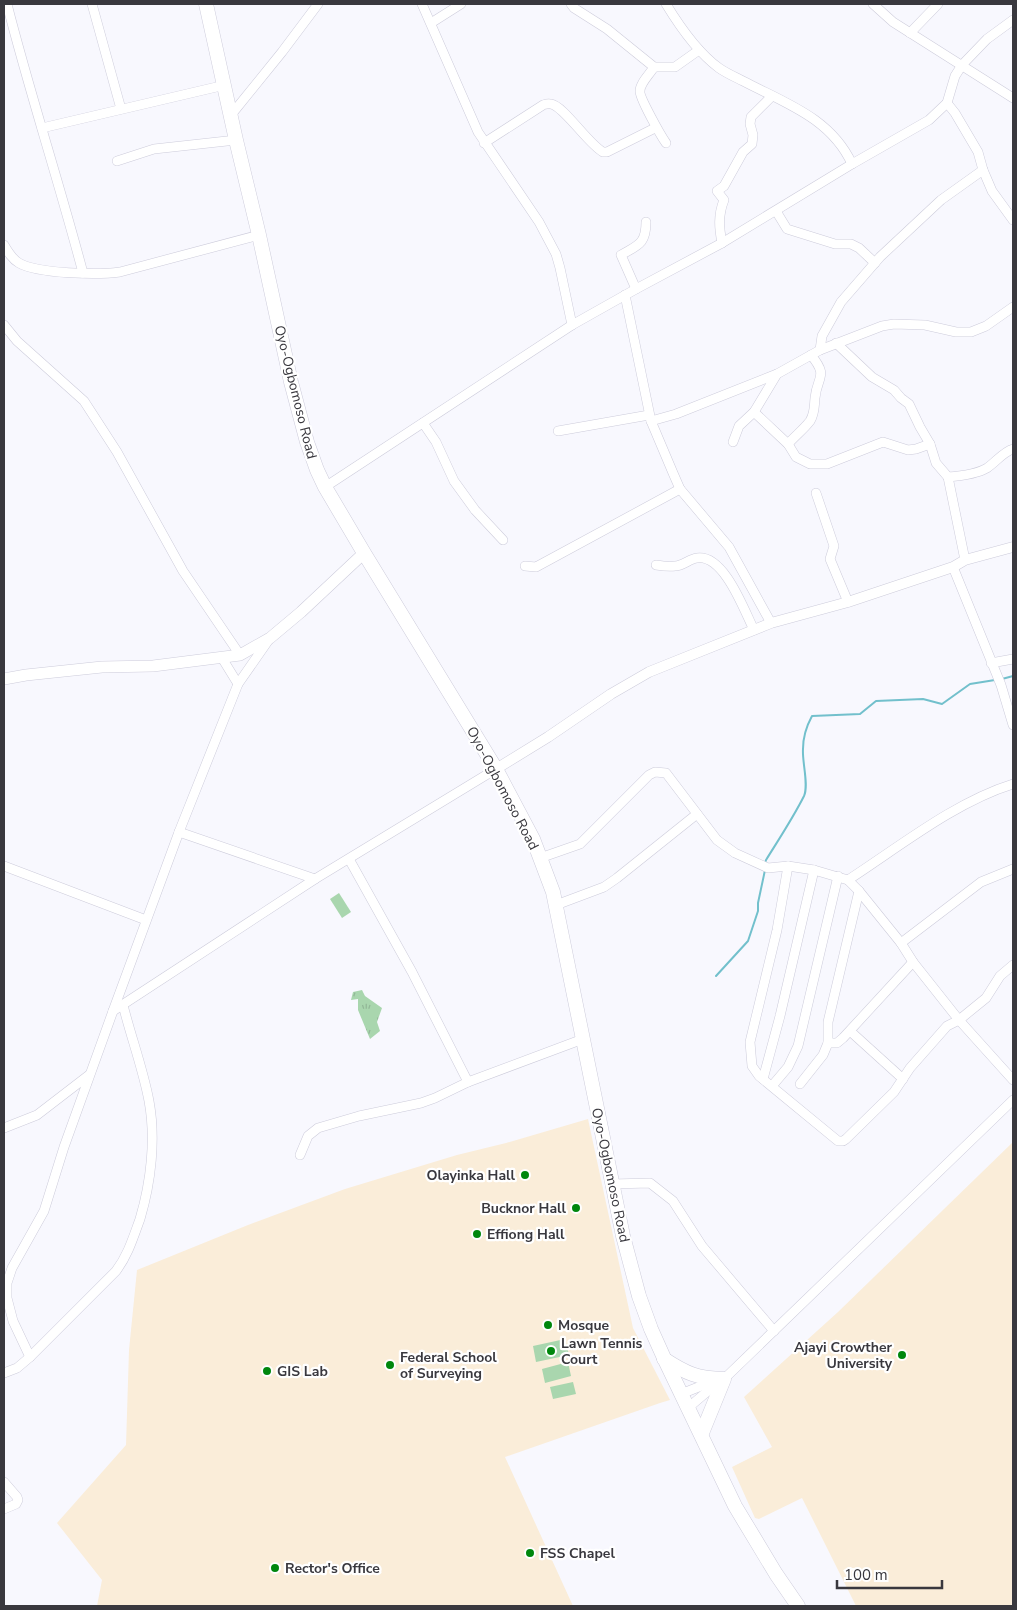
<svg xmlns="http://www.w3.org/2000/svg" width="1017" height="1610" font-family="'Nunito Sans',sans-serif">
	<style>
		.education { fill: #faedd9 }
		.grass { fill: url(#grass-tufts) }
		.park { fill: #a9d6ae }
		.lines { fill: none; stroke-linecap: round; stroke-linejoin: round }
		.stream { stroke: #72c0cc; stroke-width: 2 }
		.minor-casing { stroke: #cdccdb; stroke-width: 10 }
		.tertiary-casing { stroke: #cdccdb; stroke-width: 11 }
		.secondary-casing { stroke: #cdccdb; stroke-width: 12 }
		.trunk-casing { stroke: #cdccdb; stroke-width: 15 }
		.minor { stroke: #fff; stroke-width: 9 }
		.tertiary { stroke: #fff; stroke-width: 10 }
		.secondary { stroke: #fff; stroke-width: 11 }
		.trunk { stroke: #fff; stroke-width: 14 }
		.poi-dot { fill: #00870d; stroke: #fff; stroke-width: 2 }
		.labels { text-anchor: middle; stroke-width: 4.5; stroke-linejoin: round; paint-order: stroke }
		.street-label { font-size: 14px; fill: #39383e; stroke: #fff }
		.poi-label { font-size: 14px; font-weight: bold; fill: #39383e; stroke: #fff; text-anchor: start }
	</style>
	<defs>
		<pattern id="grass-tufts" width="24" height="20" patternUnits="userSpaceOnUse" patternTransform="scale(1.25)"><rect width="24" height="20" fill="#a9d6ae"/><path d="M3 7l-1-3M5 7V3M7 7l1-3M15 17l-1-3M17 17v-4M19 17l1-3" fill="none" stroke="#92b897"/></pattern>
	</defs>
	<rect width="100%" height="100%" fill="#f8f8fe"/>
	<g class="education">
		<polygon points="588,1119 633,1328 670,1400 660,1403 505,1457 573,1606 97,1606 102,1580 57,1523 126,1445 129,1350 137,1270 248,1225 345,1189 457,1155 506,1143"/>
		<polygon points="1013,1142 1013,1606 856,1606 802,1498 759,1519 755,1518 732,1467 772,1447 744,1397 838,1312"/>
	</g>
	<polygon class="grass" points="362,990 365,996 382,1008 377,1022 380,1031 370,1039 358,1010 358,999 351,1000 353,992"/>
	<g class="park">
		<polygon points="339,893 351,912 342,918 330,899"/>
		<polygon points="565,1339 569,1355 536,1362 533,1346"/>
		<polygon points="568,1362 571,1376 545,1383 542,1369"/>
		<polygon points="573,1382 576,1394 553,1399 550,1387"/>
	</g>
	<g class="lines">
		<g class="stream">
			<polyline points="1002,679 1013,676"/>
			<path d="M765,863L766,860C779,839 793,818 804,796C809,785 802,762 803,749C803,737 806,727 812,716L860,714L876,701L923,699L942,704L970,684L995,680"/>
			<polyline points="716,976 748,941 758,911 758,903 765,870"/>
		</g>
		<defs>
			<g id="minor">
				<path d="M7,4C30,94 59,182 83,273"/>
				<polyline points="92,4 121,109"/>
				<polyline points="422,4 478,132 539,222 556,254 560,268 572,325"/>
				<polyline points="571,4 574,8 607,29 654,67 675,67 699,50"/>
				<path d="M666,4C680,27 697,52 719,68C726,73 735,77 743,81C785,103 831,118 852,164"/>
				<polyline points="873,4 893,22 1013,98"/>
				<polyline points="431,23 461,4"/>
				<polyline points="910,33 938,4"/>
				<path d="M654,67C650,74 640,83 640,91C639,97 661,136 666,143"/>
				<polyline points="947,103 955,113 978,152 983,170 992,191 1013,220"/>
				<polyline points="231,115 282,52 318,4"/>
				<polyline points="42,128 225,85"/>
				<path d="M484,143L543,105C546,104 548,103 551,104C564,106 588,144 603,152H607L655,128"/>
				<polyline points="117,161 154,149 236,140"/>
				<polyline points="776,211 787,229 835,244 851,244 859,248 875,263"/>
				<path d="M722,243C719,228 718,215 724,200L717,191L724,186L743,152L752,144L753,135L750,124L751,117L772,96"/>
				<path d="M4,245C8,252 12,259 19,263C39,274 98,275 120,272L259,235"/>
				<path d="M636,289L621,255C638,245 646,244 646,222"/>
				<polyline points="625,295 651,421 673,473 680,489 729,547 771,623"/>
				<polyline points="4,325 17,341 84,401 117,452 183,571 240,655"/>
				<polyline points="836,343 872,377 894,390 901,398 909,404 920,427 930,444 936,463 948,477 965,560"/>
				<polyline points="820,350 822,336 841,302 880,257 941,200 983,170"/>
				<polyline points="754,412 788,444 796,457 810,464 827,464 883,442 908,450 916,449 930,444"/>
				<polyline points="651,421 676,414 777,374 820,350 882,326 894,324 925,325 956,332 971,332 986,326 1013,307"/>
				<polyline points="423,423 436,442 454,481 475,510 503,540"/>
				<polyline points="558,431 649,415"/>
				<polyline points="733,442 739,426 754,412 777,374"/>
				<path d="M788,444C795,436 804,429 810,421C815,413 814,407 815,398C817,376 829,377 811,355"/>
				<path d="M948,477C961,476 977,474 987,468C996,462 1003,452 1013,449"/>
				<polyline points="325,487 572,325 636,289 722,243 852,164 929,120 947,103 955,76 962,65 987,39 1013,20"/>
				<polyline points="816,493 834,546 830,559 848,602"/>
				<path d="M656,565C662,566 669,567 675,566C683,566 689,559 697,558C724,554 744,610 754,630"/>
				<polyline points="525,566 536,567 680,489"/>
				<polyline points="953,567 1001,685 1013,725"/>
				<polyline points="222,658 238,684"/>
				<polyline points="991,663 1013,659"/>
				<polyline points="179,832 315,879"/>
				<polyline points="540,858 580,844 649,775 655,772 666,773 717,840 735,853 768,868 788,866 814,870 848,880 859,891 901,943 913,962 959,1020 1013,1080"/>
				<polyline points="349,859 412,972 468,1082"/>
				<polyline points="4,866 146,920"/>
				<polyline points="788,866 777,930 750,1042 752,1066 759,1076 838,1141 843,1141 846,1139 894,1092 910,1068 947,1026 959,1020 986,998 1000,976 1013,965"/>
				<path d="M848,880C899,847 955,802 1013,784"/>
				<polyline points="556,905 604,887 617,878 697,814"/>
				<polyline points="901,943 981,882 1013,869"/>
				<polyline points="113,1011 315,879 496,769"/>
				<polyline points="850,1031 903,1079"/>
				<polyline points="828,1043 837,1043 843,1038 913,962"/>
				<polyline points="763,1079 780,1016 814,870"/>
				<polyline points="800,1084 823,1055 828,1043 828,1022 859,891"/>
				<polyline points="772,1086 788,1067 798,1046 838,876"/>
				<polyline points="4,1128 37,1115 89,1075"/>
				<polyline points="300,1155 308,1136 318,1128 359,1116 421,1103 435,1098 468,1082 583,1039"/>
				<polyline points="612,1184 650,1183 673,1201 702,1246 774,1331"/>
				<polyline points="30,1357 13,1321 7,1298 7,1283 12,1268 44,1211 64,1147 113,1011 179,832 238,684 268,641"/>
				<path d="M4,1373L17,1368L30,1357L116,1271C128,1255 133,1238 140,1219C151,1182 156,1139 149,1101C143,1069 131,1037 123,1005"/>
				<polyline points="681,1394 706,1384 715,1385"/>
				<polyline points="689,1407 715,1385 724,1379 1013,1100"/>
				<polyline points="4,1482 17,1497 18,1500 16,1504 4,1509"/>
			</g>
			<polyline id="tertiary" points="496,769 548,737 611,694 649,672 771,623 848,602 953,567 965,560 1013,547"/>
			<polyline id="secondary" points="4,679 26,675 102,667 153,666 240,655 270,638 301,612 364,553"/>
			<g id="trunk">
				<polyline points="206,4 236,140 259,235 291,382 307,442 317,470 325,487 364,553 496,769 533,839 553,892 623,1236 639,1296 651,1329 664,1358 735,1506 776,1574 798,1606"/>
				<path d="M664,1359C687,1374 697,1378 724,1379L702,1433"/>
			</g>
		</defs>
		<use href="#minor" class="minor-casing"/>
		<use href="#tertiary" class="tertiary-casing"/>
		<use href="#secondary" class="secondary-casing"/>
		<use href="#trunk" class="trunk-casing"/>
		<use href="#minor" class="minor"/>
		<use href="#tertiary" class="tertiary"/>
		<use href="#secondary" class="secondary"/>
		<use href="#trunk" class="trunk"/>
	</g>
	<g class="poi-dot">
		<circle cx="525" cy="1175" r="5"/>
		<circle cx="576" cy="1208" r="5"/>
		<circle cx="477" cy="1234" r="5"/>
		<circle cx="548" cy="1325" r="5"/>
		<circle cx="551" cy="1351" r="5"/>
		<circle cx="902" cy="1355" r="5"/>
		<circle cx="390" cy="1365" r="5"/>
		<circle cx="267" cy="1371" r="5"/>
		<circle cx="530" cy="1553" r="5"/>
		<circle cx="275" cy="1568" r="5"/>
	</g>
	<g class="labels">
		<g class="street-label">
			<text transform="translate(296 392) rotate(76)" y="5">Oyo-Ogbomoso Road</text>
			<text transform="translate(503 788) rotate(62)" y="5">Oyo-Ogbomoso Road</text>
			<text transform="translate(611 1175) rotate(78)" y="5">Oyo-Ogbomoso Road</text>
		</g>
		<g class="poi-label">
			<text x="515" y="1180" text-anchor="end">Olayinka Hall</text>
			<text x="566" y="1213" text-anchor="end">Bucknor Hall</text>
			<text x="487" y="1239">Effiong Hall</text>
			<text x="558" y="1330">Mosque</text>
			<text x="561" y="1348">Lawn Tennis<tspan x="561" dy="16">Court</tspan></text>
			<text x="892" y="1352" text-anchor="end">Ajayi Crowther<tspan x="892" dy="16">University</tspan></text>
			<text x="400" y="1362">Federal School<tspan x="400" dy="16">of Surveying</tspan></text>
			<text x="277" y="1376">GIS Lab</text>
			<text x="540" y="1558">FSS Chapel</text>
			<text x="285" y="1573">Rector's Office</text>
		</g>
	</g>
	<rect width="1017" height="1610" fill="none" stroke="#39383e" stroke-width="10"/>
	<path d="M837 1580v8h105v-8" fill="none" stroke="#39383e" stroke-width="2.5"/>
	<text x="844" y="1580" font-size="15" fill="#39383e" stroke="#ffffff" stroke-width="4" paint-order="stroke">100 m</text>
</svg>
